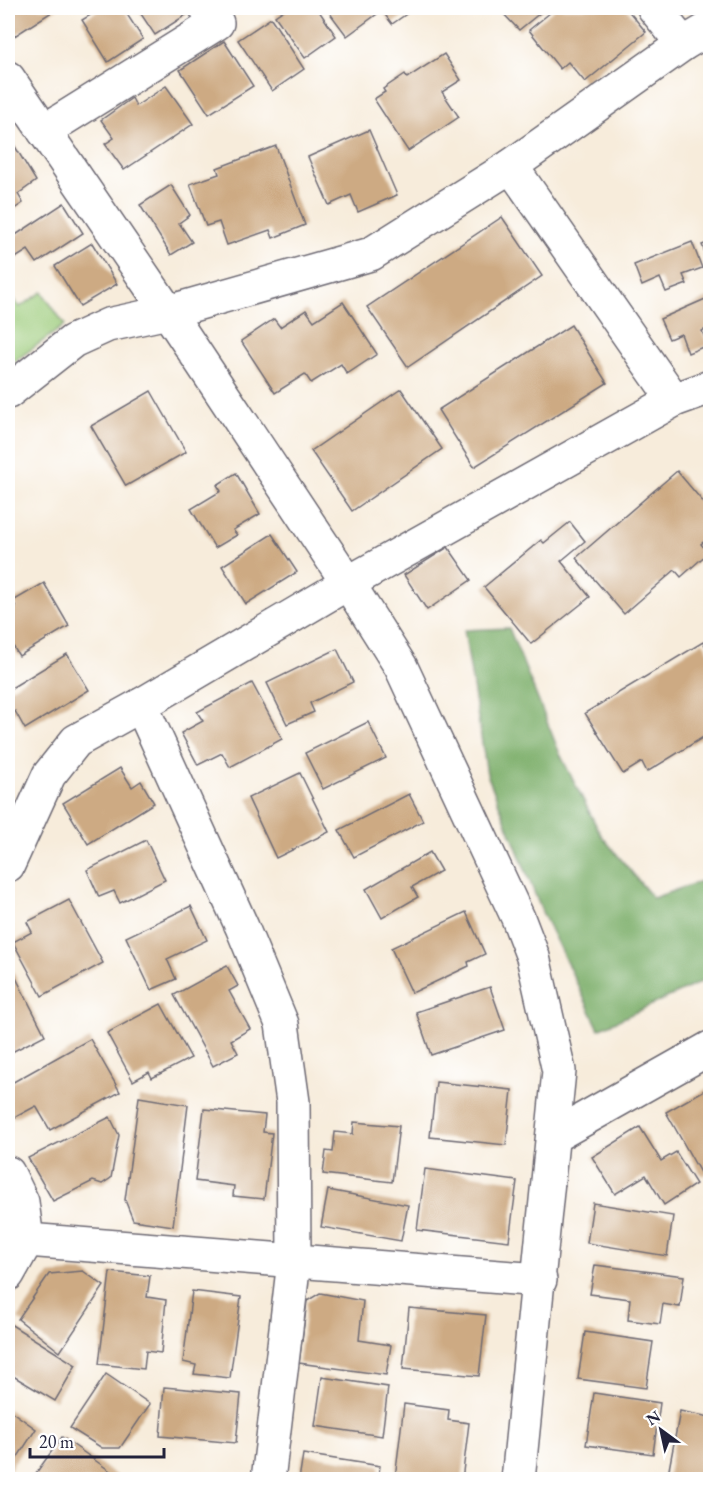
<svg xmlns="http://www.w3.org/2000/svg" width="718" height="1487" font-family="'EB Garamond',serif">
	<style>
		.green { fill: #9ccb7a; stroke: #5f765a; stroke-width: 1.5 }
		.forest { fill: #7daf6a; stroke: #506852; stroke-width: 1.5 }
		.building { fill: #cdaa83 }
		.lines { fill: none; stroke-linecap: round; stroke-linejoin: round }
		.minor-casing { stroke: #6d6973; stroke-width: 36 }
		.minor { stroke: #fff; stroke-width: 33 }
	</style>
	<rect width="100%" height="100%" fill="#fff"/>
	<filter id="ink" filterUnits="userSpaceOnUse"><feTurbulence type="fractalNoise" baseFrequency=".0167" numOctaves="2"/><feDisplacementMap in="SourceGraphic" scale="12" xChannelSelector="R" yChannelSelector="G"/><feConvolveMatrix kernelMatrix="1 2 1 2 8 2 1 2 1" color-interpolation-filters="sRGB"/></filter>
	<filter id="wash" filterUnits="userSpaceOnUse"><feTurbulence type="fractalNoise" baseFrequency=".008" numOctaves="4" result="noise"/><feDisplacementMap in="SourceGraphic" scale="24" xChannelSelector="R" yChannelSelector="G"/><feGaussianBlur stdDeviation="1.35" result="paint"/><feColorMatrix in="noise" values="0 0 0 0 0 0 0 0 0 0 0 0 0 0 0 0 0 1.4 0 .05"/><feComposite in="paint" operator="in"/></filter>
	<g filter="url(#wash)">
		<rect width="100%" height="100%" fill="#f7ecdb"/>
		<polygon class="green" points="42,292 65,325 8,366 8,294 20,307"/>
		<polygon class="forest" points="509,628 560,754 601,835 653,898 710,878 710,978 599,1029 542,912 487,774 464,630"/>
		<g id="blocks">
			<g class="building">
				<polygon points="8,8 58,8 13,37 8,30"/>
				<polygon points="102,8 123,8 143,39 108,62 82,20"/>
				<polygon points="137,8 186,8 189,13 155,35"/>
				<polygon points="287,8 317,8 336,36 305,58 275,16"/>
				<polygon points="326,8 373,8 377,14 347,36"/>
				<polygon points="380,8 415,8 392,24"/>
				<polygon points="498,8 546,8 519,30"/>
				<polygon points="556,8 626,8 646,32 585,82 568,62 560,69 529,30"/>
				<polygon points="271,18 304,69 272,91 238,40"/>
				<polygon points="224,41 253,86 209,114 180,70"/>
				<polygon points="444,54 461,80 442,92 459,117 408,151 374,99 385,92 383,89 405,74 407,78"/>
				<polygon points="166,86 193,124 124,170 105,144 114,138 101,120 132,98 136,106"/>
				<polygon points="369,130 397,195 358,212 351,195 329,205 308,157"/>
				<polygon points="8,135 36,181 18,194 23,203 8,213"/>
				<polygon points="276,146 305,225 273,238 270,230 227,245 219,222 206,226 190,184 219,174 217,168"/>
				<polygon points="171,185 190,215 179,223 192,242 171,255 140,205"/>
				<polygon points="64,203 83,233 37,263 28,250 14,259 8,249 8,240"/>
				<polygon points="502,217 542,276 408,367 367,307"/>
				<polygon points="692,242 702,268 683,275 687,284 666,292 660,278 642,286 634,265"/>
				<polygon points="710,242 710,265 702,245"/>
				<polygon points="92,243 117,284 80,306 55,266"/>
				<polygon points="710,297 710,327 702,331 708,345 688,353 681,334 669,339 660,319"/>
				<polygon points="343,302 377,354 347,374 341,364 311,383 305,374 275,393 241,341 274,319 280,327 306,310 314,321"/>
				<polygon points="571,325 607,383 474,467 438,410"/>
				<polygon points="401,389 442,449 352,511 311,451"/>
				<polygon points="151,391 186,452 126,486 91,426"/>
				<polygon points="677,471 710,510 710,537 701,544 708,553 681,577 675,570 624,614 576,558"/>
				<polygon points="236,473 260,514 233,530 237,535 215,548 191,509 221,491 217,485"/>
				<polygon points="570,522 585,541 561,561 590,597 531,644 484,587 541,540 544,543"/>
				<polygon points="272,534 297,572 246,604 222,566"/>
				<polygon points="448,547 471,580 427,610 404,575"/>
				<polygon points="44,583 69,626 19,656 8,638 8,612 16,607 13,601"/>
				<polygon points="703,642 710,653 710,733 647,772 642,762 623,774 585,713"/>
				<polygon points="337,649 353,682 310,703 314,712 287,724 267,683"/>
				<polygon points="67,654 89,690 25,729 15,711 9,715 8,712 8,690"/>
				<polygon points="252,683 282,739 230,767 222,753 198,765 181,733 203,721 197,712"/>
				<polygon points="368,722 386,758 323,789 305,753"/>
				<polygon points="120,768 132,787 141,781 154,803 88,844 63,803"/>
				<polygon points="300,773 329,832 276,858 248,798"/>
				<polygon points="409,794 423,821 354,857 339,830"/>
				<polygon points="146,840 165,880 120,903 114,891 99,897 87,870"/>
				<polygon points="430,852 441,871 412,887 418,897 382,918 366,889"/>
				<polygon points="69,900 103,963 42,996 13,942 32,932 27,922"/>
				<polygon points="191,906 207,940 167,959 176,979 151,990 126,937"/>
				<polygon points="466,912 485,954 468,962 469,966 412,993 391,948"/>
				<polygon points="227,966 238,986 229,991 250,1029 231,1040 238,1053 213,1066 174,995"/>
				<polygon points="12,970 45,1035 8,1054 8,972"/>
				<polygon points="490,987 505,1030 431,1055 416,1012"/>
				<polygon points="161,1004 191,1058 152,1078 149,1072 133,1081 107,1033"/>
				<polygon points="90,1039 120,1092 50,1130 36,1106 14,1118 8,1107 8,1085"/>
				<polygon points="436,1082 512,1090 506,1145 430,1137"/>
				<polygon points="710,1087 710,1171 702,1176 666,1112"/>
				<polygon points="139,1097 188,1105 173,1226 133,1220 125,1200"/>
				<polygon points="204,1109 265,1115 263,1132 272,1133 264,1199 233,1196 234,1186 195,1181"/>
				<polygon points="110,1117 119,1135 111,1178 102,1184 93,1181 53,1201 28,1158"/>
				<polygon points="354,1122 399,1126 392,1182 323,1174 326,1151 333,1152 335,1132 353,1134"/>
				<polygon points="640,1127 661,1161 676,1152 696,1184 664,1205 646,1175 615,1194 592,1157"/>
				<polygon points="425,1169 517,1181 509,1241 417,1230"/>
				<polygon points="328,1190 408,1205 401,1241 321,1227"/>
				<polygon points="593,1203 673,1216 667,1256 587,1243"/>
				<polygon points="595,1265 684,1276 680,1307 663,1304 660,1324 628,1320 630,1299 590,1294"/>
				<polygon points="83,1271 104,1286 60,1352 18,1319 49,1274"/>
				<polygon points="110,1272 150,1276 147,1297 166,1300 161,1353 146,1351 144,1369 99,1364"/>
				<polygon points="192,1291 241,1297 230,1378 194,1374 196,1365 183,1362"/>
				<polygon points="320,1293 363,1301 359,1340 391,1345 386,1375 299,1363 307,1301"/>
				<polygon points="409,1308 486,1315 479,1376 403,1369"/>
				<polygon points="10,1324 76,1365 55,1401 8,1373 8,1329"/>
				<polygon points="585,1332 653,1342 646,1388 578,1379"/>
				<polygon points="106,1374 150,1404 120,1448 102,1448 70,1428"/>
				<polygon points="322,1377 388,1387 382,1436 315,1426"/>
				<polygon points="164,1387 241,1394 236,1443 160,1436"/>
				<polygon points="594,1393 660,1403 653,1454 586,1445"/>
				<polygon points="404,1404 449,1410 448,1420 469,1423 462,1480 395,1478"/>
				<polygon points="8,1409 36,1429 8,1472"/>
				<polygon points="680,1411 710,1417 710,1480 667,1480"/>
				<polygon points="62,1437 120,1478 119,1480 31,1480"/>
				<polygon points="303,1454 380,1466 378,1480 299,1480"/>
			</g>
		</g>
	</g>
	<g filter="url(#ink)">
		<use href="#blocks" fill-opacity="0" stroke="#6d6973" stroke-width="1.5"/>
		<g class="lines">
			<defs>
				<g id="minor">
					<polyline points="654,8 683,44"/>
					<polyline points="8,78 168,312 348,583 401,667 518,918 533,957 559,1071 518,1480"/>
					<polyline points="44,131 217,23 206,8"/>
					<polyline points="511,166 674,400"/>
					<polyline points="8,392 73,341 108,325 168,312 371,254 511,166 683,44 710,28"/>
					<polyline points="141,705 242,927 282,1024 293,1102 294,1261 268,1480"/>
					<polyline points="8,865 49,775 76,741 141,705 348,583 674,400 710,387"/>
					<polyline points="554,1136 710,1048"/>
					<polyline points="8,1173 22,1202 27,1240 8,1274"/>
					<polyline points="27,1240 540,1280"/>
				</g>
			</defs>
			<use href="#minor" class="minor-casing"/>
			<use href="#minor" class="minor"/>
		</g>
	</g>
	<rect width="718" height="1487" fill="none" stroke="#fff" stroke-width="30"/>
	<g transform="translate(661 1430) rotate(327)" stroke="#ffffff" stroke-width="4.5" paint-order="stroke">
	<path d="M0-4.5L10 22L0 15L-10 22Z" fill="#22223b"/>
	<text y="-9" font-size="16" font-weight="bold" text-anchor="middle" fill="#22223b">N</text>
	</g>
	<path d="M30 1448v9h134v-9" fill="none" stroke="#22223b" stroke-width="3"/>
	<text x="39" y="1448" font-size="18" fill="#22223b" stroke="#ffffff" stroke-width="4.5" paint-order="stroke">20 m</text>
</svg>
